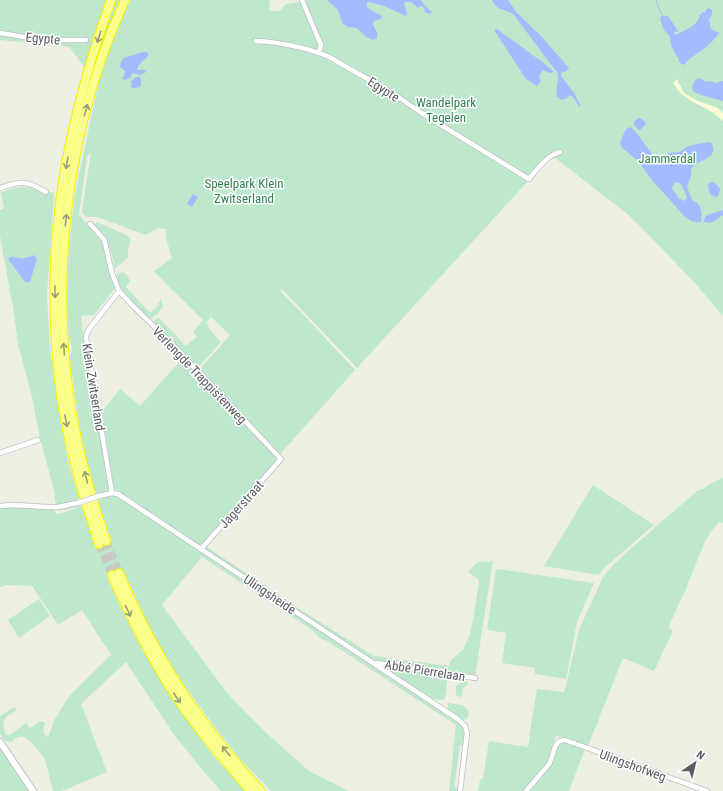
<svg xmlns="http://www.w3.org/2000/svg" width="723" height="791" font-family="'Roboto Condensed',sans-serif">
	<style>
		.green { fill: #bee8cb; fill-rule: evenodd }
		.sand { fill: #f9fcd0 }
		.water { fill: #a3bbff; fill-rule: evenodd }
		.lines { fill: none; stroke-linecap: round; stroke-linejoin: round }
		.stream { stroke: #a3bbff; stroke-width: 1 }
		.motorway-tunnel { stroke: #c9cac4; stroke-width: 8; stroke-dasharray: 8 4; stroke-linecap: butt }
		.minor-casing { stroke: #bdbec5; stroke-width: 6 }
		.secondary-casing { stroke: #c0c0c9; stroke-width: 8 }
		.motorway-casing { stroke: #f2f000; stroke-width: 10 }
		.minor { stroke: #fff; stroke-width: 4.5 }
		.secondary { stroke: #fff; stroke-width: 6 }
		.motorway { stroke: #f9ff8a; stroke-width: 8 }
		.minor-bridge-casing { stroke: #bdbec5; stroke-width: 6; stroke-linecap: butt }
		.minor-bridge { stroke: #fff; stroke-width: 4.5 }
		.oneway { stroke: #9a9d74 }
		.labels { text-anchor: middle; stroke-width: 3; stroke-linejoin: round; paint-order: stroke }
		.street-label { font-size: 13px; fill: #5b5c65; stroke: #fff }
		.park-label { font-size: 13px; fill: #30864f; stroke: #fff }
	</style>
	<rect width="100%" height="100%" fill="#eeefe3"/>
	<g class="green">
		<polygon points="0,0 269,0 270,3 269,9 272,11 280,11 286,4 301,2 302,4 305,0 723,0 723,316 694,282 639,225 626,213 554,157 550,157 357,368 281,288 281,292 299,310 355,370 281,453 279,454 199,370 230,335 211,317 206,323 209,325 207,326 221,342 197,369 153,323 158,317 186,346 197,336 193,332 203,320 180,297 172,290 154,271 172,258 166,238 166,229 158,228 146,235 97,217 86,217 82,212 91,152 87,157 79,215 100,238 105,251 110,274 115,288 94,315 81,316 84,340 109,488 106,492 98,495 97,493 96,494 87,461 79,423 73,381 70,358 72,348 69,338 67,302 68,267 72,217 76,189 98,85 69,47 0,40"/>
		<path d="M27,187L54,193L47,296L50,346L53,373L67,457L79,499H77L78,501L56,505L54,490L40,439L32,397L18,344L14,313L0,236V210L4,208L1,192L13,188ZM34,255L24,282L12,256C20,259 25,259 34,255Z"/>
		<polygon points="97,222 128,236 131,241 128,249 128,257 115,269 112,255 105,237 94,225"/>
		<path d="M123,272L127,275L130,281L126,287L127,288L150,313L159,305L158,303L161,300L163,306C161,311 155,318 149,318C143,318 124,294 121,288C119,284 118,280 117,276L119,273Z"/>
		<polygon points="182,359 274,455 276,459 276,461 204,543 202,545 198,544 114,488 102,412 120,389 140,406"/>
		<polygon points="723,478 723,523 719,521 705,541 685,591 668,628 673,631 654,671 623,658 588,746 556,736 549,760 524,791 478,791 480,780 483,778 489,741 528,747 533,712 537,689 563,692 564,693 580,627 594,597 603,577 613,565 629,550 697,491 703,489 709,484"/>
		<polygon points="593,485 654,525 603,569 599,575 544,566"/>
		<path d="M112,496L119,497L290,611L322,631L458,722L465,729L464,745H460L454,787L459,788L458,791H449L456,725L329,642L320,638L312,630L202,557L162,605L227,693L264,731L309,771L349,791H271L240,759L214,726L177,675L162,650L149,626L124,571L107,578L134,634L146,657L171,696L213,756L246,791H221L200,767L175,736L126,662L81,704L107,772L62,791H53C50,780 48,768 44,758C42,754 39,751 36,748C28,738 22,731 11,742L5,741L0,734V716L14,707L17,710C4,718 0,719 6,735H10L26,723L30,728L41,721L45,723C43,729 42,733 48,737L52,727L54,720L70,695L111,655L82,610L58,625L32,586L8,585L0,587V508C17,505 34,509 51,509C60,509 68,507 76,505L77,507C69,509 62,511 54,510L57,514L73,510L81,505L95,546L111,539L98,500H100L99,499Z"/>
		<path d="M207,547L304,612L374,656L449,666L451,660L463,650L470,634L474,615L479,580L468,572C475,564 478,560 489,562L493,560L475,677L372,661L205,550Z"/>
		<polygon points="498,569 594,583 577,622 566,679 535,674 535,668 502,663 506,633 487,630 496,570"/>
		<polygon points="39,599 50,616 19,638 8,620"/>
		<polygon points="384,665 448,676 445,698 443,700 431,699 383,668"/>
		<polygon points="465,681 468,683 468,685 463,688 462,696 459,697 456,695 456,686"/>
		<polygon points="448,703 463,705 469,712 468,717 463,721 447,710"/>
		<polygon points="565,742 585,749 569,791 528,791 549,765 558,744"/>
		<polygon points="0,747 29,791 0,791"/>
	</g>
	<polygon class="sand" points="677,79 684,93 689,96 698,101 718,108 723,113 723,121 712,112 693,102 680,93 673,83"/>
	<g class="water">
		<path d="M327,0H421L425,6L432,12L430,14L425,12L424,8L421,6L418,8L411,2H405L404,4L407,13L406,16L384,6L369,2L367,3V7C372,12 377,13 382,16L381,19C376,20 374,20 373,25L377,32V38L373,40L366,37L357,28L348,27L343,24L338,10Z"/>
		<path d="M492,0H508L516,12L541,36L569,68L567,71L563,72L561,73V76L574,93L581,106H579L573,97L570,95L567,98L562,100L557,97C555,88 560,80 557,71L555,70L514,15C506,8 497,12 492,0Z"/>
		<path d="M709,8L712,10V15L709,19L711,29L719,33C711,45 699,52 687,61L686,63L683,65L679,62V59L677,57L671,45L670,37L664,30L660,18L662,16H668L678,31L674,32L675,35C682,32 691,28 696,23C700,19 698,15 703,12H705L706,9Z"/>
		<polygon points="497,29 545,64 554,72 550,73 543,70 539,76 541,81 537,86 526,79 494,30"/>
		<polygon points="143,52 147,52 149,55 139,65 137,69 138,70 145,70 146,72 140,75 133,73 130,78 124,80 122,78 124,76 125,71 120,67 121,62 124,58"/>
		<polygon points="138,76 141,78 141,85 140,87 134,88 131,87 132,84 131,81"/>
		<path d="M698,78L701,79L706,82L711,81L715,83L723,81V101L698,94L693,91C691,86 694,81 698,78Z"/>
		<polygon points="638,118 640,118 644,121 646,124 640,130 639,130 634,125 635,121"/>
		<path d="M631,127C634,130 636,133 639,136C643,141 653,158 659,159C663,160 666,154 669,153C673,152 677,153 681,151C684,149 686,147 689,146C691,145 708,142 710,142C711,143 713,145 713,147C714,150 713,153 711,155C705,161 697,162 691,168V176L687,187L692,200C694,202 697,202 698,204C702,208 702,218 701,222C691,223 684,217 679,210L652,180L637,160L621,147L620,142L626,129ZM677,182L681,184L687,197L685,201L678,198L672,188L674,184Z"/>
		<path d="M713,182L716,184L720,189L719,195L716,197L711,195C709,191 707,188 709,183Z"/>
		<polygon points="193,194 198,197 192,207 187,204"/>
		<path d="M723,210V215C715,219 714,225 704,222C704,220 704,218 706,216C708,214 719,212 723,210Z"/>
		<path d="M34,255L37,259L30,282H25L8,259L12,256C20,259 25,259 34,255Z"/>
	</g>
	<g class="lines">
		<polyline class="stream" points="656,0 660,11 663,16"/>
		<g class="motorway-tunnel">
			<polyline points="106,541 119,573"/>
			<polyline points="99,544 112,575"/>
		</g>
		<defs>
			<g id="minor">
				<polyline points="302,0 321,45 319,52"/>
				<polyline points="0,33 43,40 86,40"/>
				<path d="M256,41C279,42 309,48 329,57L394,94L420,112L529,179C537,169 547,155 560,152"/>
				<path d="M0,188C22,181 26,180 46,192"/>
				<polyline points="90,224 101,236 104,239 112,273 119,291 132,305 171,343 281,459 201,549"/>
				<polyline points="0,453 38,440"/>
				<polyline points="112,493 86,338 87,333 90,328 119,291"/>
				<polyline points="99,496 112,493 118,494 459,720 465,726 467,733 460,791"/>
				<path d="M0,506C19,503 38,508 57,507C64,506 71,504 78,503"/>
				<polyline points="376,664 377,663 475,678"/>
				<path d="M526,791L549,764C555,754 552,741 565,740L707,791"/>
			</g>
			<polyline id="secondary" points="0,742 33,791"/>
			<g id="motorway">
				<path d="M106,541C90,494 76,445 69,395C51,262 69,123 125,0"/>
				<path d="M99,544C83,496 68,446 61,395C53,334 52,272 59,211C67,139 87,68 111,0"/>
				<path d="M119,573C137,616 160,659 187,699C209,731 234,762 261,791"/>
				<path d="M112,575C131,619 153,662 179,701C201,733 226,762 251,791"/>
			</g>
		</defs>
		<use href="#minor" class="minor-casing"/>
		<use href="#secondary" class="secondary-casing"/>
		<use href="#motorway" class="motorway-casing"/>
		<use href="#minor" class="minor"/>
		<use href="#secondary" class="secondary"/>
		<use href="#motorway" class="motorway"/>
		<defs>
			<polyline id="minor-bridge" points="78,503 99,496"/>
		</defs>
		<use href="#minor-bridge" class="minor-bridge-casing"/>
		<use href="#minor-bridge" class="minor-bridge"/>
	</g>
	<defs><path id="oneway-shaft" d="M-6 0H5M1.5-3L5.5 0L1.5 3" fill="none" stroke-width="1.6" stroke-linecap="round" stroke-linejoin="round"/></defs>
	<g class="oneway">
		<use href="#oneway-shaft" transform="translate(99 37) rotate(108)"/>
		<use href="#oneway-shaft" transform="translate(86 110) rotate(-75)"/>
		<use href="#oneway-shaft" transform="translate(67 163) rotate(100)"/>
		<use href="#oneway-shaft" transform="translate(66 220) rotate(-83)"/>
		<use href="#oneway-shaft" transform="translate(55 292) rotate(89)"/>
		<use href="#oneway-shaft" transform="translate(64 349) rotate(-94)"/>
		<use href="#oneway-shaft" transform="translate(66 421) rotate(79)"/>
		<use href="#oneway-shaft" transform="translate(86 477) rotate(-104)"/>
		<use href="#oneway-shaft" transform="translate(128 611) rotate(64)"/>
		<use href="#oneway-shaft" transform="translate(177 698) rotate(57)"/>
		<use href="#oneway-shaft" transform="translate(226 751) rotate(-129)"/>
	</g>
	<g class="labels">
		<g class="street-label">
			<text transform="translate(43 38) rotate(5)" y="5">Egypte</text>
			<text transform="translate(384 89) rotate(32)" y="5">Egypte</text>
			<text transform="translate(200 375) rotate(46)" y="5">Verlengde Trappistenweg</text>
			<text transform="translate(94 387) rotate(81)" y="5">Klein Zwitserland</text>
			<text transform="translate(241 504) rotate(-48)" y="5">Jagerstraat</text>
			<text transform="translate(270 594) rotate(34)" y="5">Ulingsheide</text>
			<text transform="translate(425 670) rotate(9)" y="5">Abbé Pierrelaan</text>
			<text transform="translate(633 765) rotate(20)" y="5">Ulingshofweg</text>
		</g>
		<g class="park-label">
			<text x="446" y="107">Wandelpark<tspan x="446" dy="15">Tegelen</tspan></text>
			<text x="667" y="163">Jammerdal</text>
			<text x="244" y="188">Speelpark Klein<tspan x="244" dy="15">Zwitserland</tspan></text>
		</g>
	</g>
	<g transform="translate(695 763) rotate(35)" stroke="#ffffff" stroke-width="3" paint-order="stroke">
	<path d="M0-3L7 15L0 10L-7 15Z" fill="#5b5c65"/>
	<text y="-6" font-size="11" font-weight="bold" text-anchor="middle" fill="#5b5c65">N</text>
	</g>
</svg>
